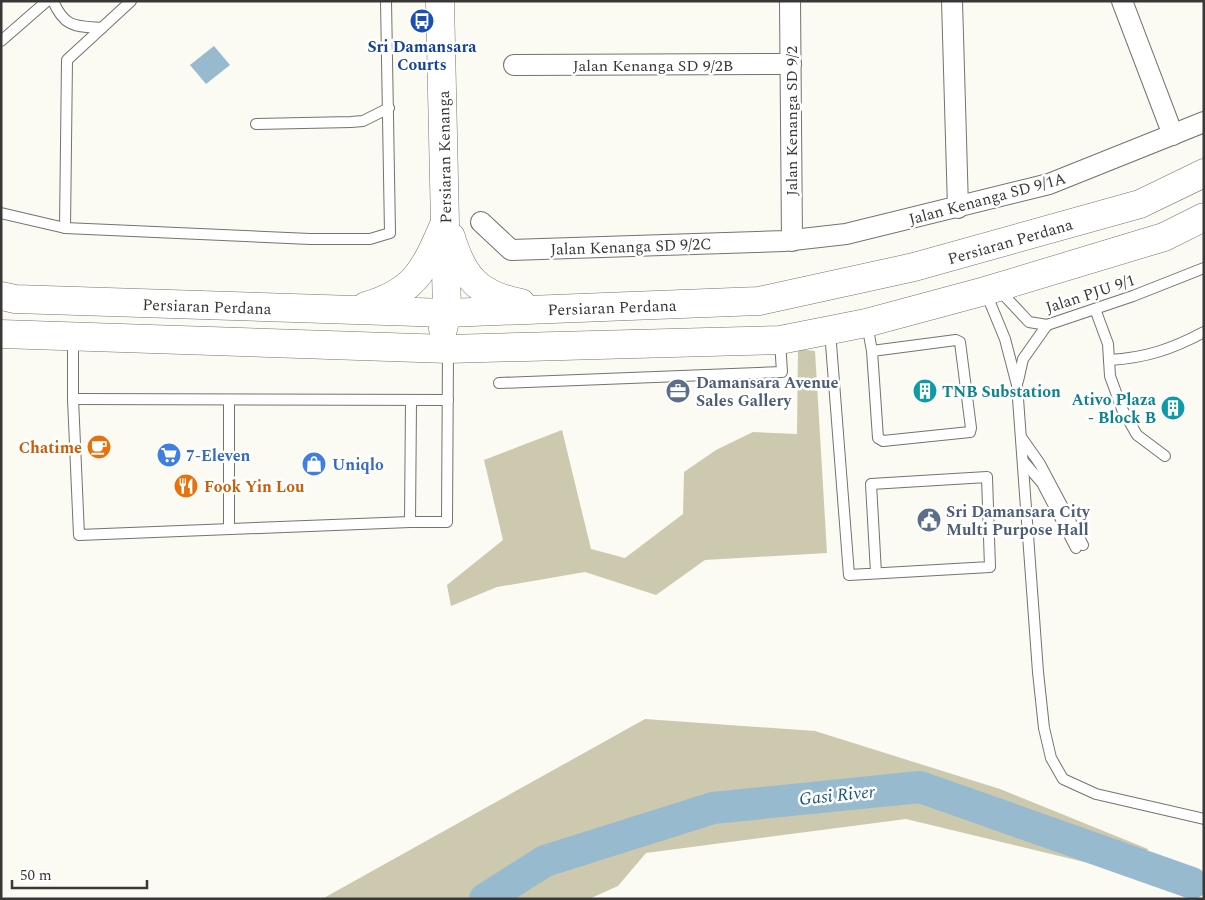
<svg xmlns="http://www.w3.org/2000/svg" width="1205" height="900" font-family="Spectral,serif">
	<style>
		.green { fill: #cdc9ae }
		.water { fill: #97bacf }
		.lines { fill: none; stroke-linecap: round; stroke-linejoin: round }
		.river { stroke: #97bacf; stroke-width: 32 }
		.lane-casing { stroke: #74736d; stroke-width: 12 }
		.street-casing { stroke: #74736d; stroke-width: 22 }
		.secondary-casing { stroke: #74736d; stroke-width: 29 }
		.lane { stroke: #fff; stroke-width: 10 }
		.street { stroke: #fff; stroke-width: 20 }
		.secondary { stroke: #fff; stroke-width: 28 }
		.labels { text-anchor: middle; stroke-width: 5; stroke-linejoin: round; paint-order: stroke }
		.transit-label { font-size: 16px; font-weight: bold; fill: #164399; stroke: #fff }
		.street-label { font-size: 16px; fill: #393836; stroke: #fff }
		.service-label { font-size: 16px; font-weight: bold; fill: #4e5e75; stroke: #fff; text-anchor: start }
		.culture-label { font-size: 16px; font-weight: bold; fill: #0d838f; stroke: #fff; text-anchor: start }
		.food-label { font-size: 16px; font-weight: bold; fill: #c56008; stroke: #fff; text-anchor: end }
		.shop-label { font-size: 16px; font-weight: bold; fill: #366cbe; stroke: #fff; text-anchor: start }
		.water-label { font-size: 18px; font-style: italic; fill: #1c5776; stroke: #fff }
	</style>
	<rect width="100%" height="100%" fill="#fbfaf3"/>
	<g class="green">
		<polygon points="798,349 815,351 827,553 705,560 656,595 585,572 497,587 451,606 447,585 503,540 484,460 562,430 591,549 625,558 683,514 684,472 716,450 753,432 797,434"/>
		<polygon points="645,719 815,731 1000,789 1148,849 1138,875 906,819 646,853 618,886 589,899 322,899"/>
	</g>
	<polygon class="water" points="214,46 230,65 206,84 190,65"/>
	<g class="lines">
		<polyline class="river" points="485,899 545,861 713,808 920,787 1192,883"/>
		<defs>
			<g id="lane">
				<path d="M53,1C65,28 75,26 102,28"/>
				<polyline points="1,41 47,1"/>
				<polyline points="256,124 351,122 363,121 389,108"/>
				<polyline points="1,213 65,228 310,239 370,239 390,233 386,1"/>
				<polyline points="65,228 67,60 131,1"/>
				<polyline points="999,290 1029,322 1047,325 1133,296 1204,268"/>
				<polyline points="986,293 1005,339 1017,385 1038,672 1044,728 1051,758 1063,779 1096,794 1204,819"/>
				<polyline points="1095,309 1108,344 1110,376 1122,409 1137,435 1165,456"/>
				<polyline points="867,324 872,351 878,438 883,441 970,432 971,428 960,342 956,340 872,351"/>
				<polyline points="830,331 849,575 990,567 987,477 871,484 876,573"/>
				<polyline points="73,338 73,399 79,535 410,522"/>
				<path d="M1109,360C1146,358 1172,349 1204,332"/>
				<polyline points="1018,381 1023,359 1047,325"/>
				<polyline points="499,383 782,372 780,341"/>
				<polyline points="73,399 448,400"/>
				<polyline points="411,402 410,522 447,522 448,350"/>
				<polyline points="1021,437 1040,464 1083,545"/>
				<polyline points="1023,461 1042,483 1076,548"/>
				<polyline points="229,529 229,400"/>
			</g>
			<g id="street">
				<polyline points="790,1 792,241"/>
				<polyline points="952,1 958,208"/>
				<polyline points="1122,1 1173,135"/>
				<polyline points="514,65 791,64"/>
				<polyline points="481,222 511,250 784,241 846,234 1049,184 1204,122"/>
			</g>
			<g id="secondary">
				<polyline points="440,1 447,313 443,329"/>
				<path d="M451,237C463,278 479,295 521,303"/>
				<polyline points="1,296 15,299 447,313 759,301 914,267 1140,204 1204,173"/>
				<path d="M366,306C414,292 424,271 443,227"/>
				<polyline points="1,334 448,349 780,340 866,323 985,291 1164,237 1204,217"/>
			</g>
		</defs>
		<use href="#lane" class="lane-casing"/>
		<use href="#street" class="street-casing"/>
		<use href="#secondary" class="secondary-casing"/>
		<use href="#lane" class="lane"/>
		<use href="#street" class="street"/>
		<use href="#secondary" class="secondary"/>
	</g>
	<defs>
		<symbol id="bus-disc" viewBox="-11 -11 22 22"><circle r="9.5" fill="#1a4fb4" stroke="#fff"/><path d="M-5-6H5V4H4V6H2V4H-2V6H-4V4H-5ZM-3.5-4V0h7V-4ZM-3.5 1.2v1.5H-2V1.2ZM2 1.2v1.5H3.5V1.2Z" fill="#fff"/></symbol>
		<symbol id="office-disc" viewBox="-11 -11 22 22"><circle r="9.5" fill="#5c6f8a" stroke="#fff"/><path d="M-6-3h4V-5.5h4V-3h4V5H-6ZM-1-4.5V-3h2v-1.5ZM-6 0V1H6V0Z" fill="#fff"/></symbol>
		<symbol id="building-disc" viewBox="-11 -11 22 22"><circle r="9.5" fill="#0f9aa8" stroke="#fff"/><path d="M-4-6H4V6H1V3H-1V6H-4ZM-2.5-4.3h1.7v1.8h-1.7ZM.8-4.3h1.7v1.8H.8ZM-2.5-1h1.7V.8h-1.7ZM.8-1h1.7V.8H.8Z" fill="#fff"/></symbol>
		<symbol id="cafe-disc" viewBox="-11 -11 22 22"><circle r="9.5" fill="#e8710a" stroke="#fff"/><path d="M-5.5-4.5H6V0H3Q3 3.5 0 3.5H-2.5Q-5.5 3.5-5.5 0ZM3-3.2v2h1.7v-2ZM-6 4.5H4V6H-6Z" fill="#fff"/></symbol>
		<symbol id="supermarket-disc" viewBox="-11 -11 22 22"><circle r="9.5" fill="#3f7fe0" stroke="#fff"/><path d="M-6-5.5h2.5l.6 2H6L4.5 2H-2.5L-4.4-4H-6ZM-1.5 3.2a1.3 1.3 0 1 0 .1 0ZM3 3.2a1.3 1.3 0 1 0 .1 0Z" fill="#fff"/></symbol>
		<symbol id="shop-disc" viewBox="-11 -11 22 22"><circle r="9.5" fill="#3f7fe0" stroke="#fff"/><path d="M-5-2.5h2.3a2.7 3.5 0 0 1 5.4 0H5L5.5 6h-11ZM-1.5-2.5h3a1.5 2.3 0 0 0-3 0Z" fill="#fff"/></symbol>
		<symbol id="restaurant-disc" viewBox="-11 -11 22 22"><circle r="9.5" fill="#e8710a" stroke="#fff"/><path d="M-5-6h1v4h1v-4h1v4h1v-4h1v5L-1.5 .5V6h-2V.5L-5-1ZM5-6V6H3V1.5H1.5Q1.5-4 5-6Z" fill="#fff"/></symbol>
		<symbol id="civic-disc" viewBox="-11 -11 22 22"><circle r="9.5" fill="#5c6f8a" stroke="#fff"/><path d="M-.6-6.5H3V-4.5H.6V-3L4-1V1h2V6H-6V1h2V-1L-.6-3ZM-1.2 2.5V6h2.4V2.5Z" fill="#fff"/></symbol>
	</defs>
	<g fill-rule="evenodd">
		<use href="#bus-disc" x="408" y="7" width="28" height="28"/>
		<use href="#office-disc" x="664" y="377" width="28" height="28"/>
		<use href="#building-disc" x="911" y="377" width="28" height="28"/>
		<use href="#building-disc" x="1159" y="394" width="28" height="28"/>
		<use href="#cafe-disc" x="85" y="433" width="28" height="28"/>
		<use href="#supermarket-disc" x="155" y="441" width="28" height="28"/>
		<use href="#shop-disc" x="300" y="450" width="28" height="28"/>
		<use href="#restaurant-disc" x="172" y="472" width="28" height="28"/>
		<use href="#civic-disc" x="915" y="506" width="28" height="28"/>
	</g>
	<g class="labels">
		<g class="transit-label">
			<text x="422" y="52">Sri Damansara<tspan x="422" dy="18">Courts</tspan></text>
		</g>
		<g class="street-label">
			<text x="653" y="71">Jalan Kenanga SD 9/2B</text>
			<text transform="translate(791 121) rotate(-90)" y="6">Jalan Kenanga SD 9/2</text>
			<text transform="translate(444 157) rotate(-91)" y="6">Persiaran Kenanga</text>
			<text transform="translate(987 198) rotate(-15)" y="6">Jalan Kenanga SD 9/1A</text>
			<text transform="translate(1010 241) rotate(-16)" y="6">Persiaran Perdana</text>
			<text transform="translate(631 246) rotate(-2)" y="6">Jalan Kenanga SD 9/2C</text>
			<text transform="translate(1090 293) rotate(-18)" y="6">Jalan PJU 9/1</text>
			<text transform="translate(207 306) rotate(2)" y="6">Persiaran Perdana</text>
			<text transform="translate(612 307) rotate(-2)" y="6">Persiaran Perdana</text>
		</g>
		<g class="service-label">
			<text x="696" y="388">Damansara Avenue<tspan x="696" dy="18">Sales Gallery</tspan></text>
			<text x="946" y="517">Sri Damansara City<tspan x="946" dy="18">Multi Purpose Hall</tspan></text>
		</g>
		<g class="culture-label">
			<text x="942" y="397">TNB Substation</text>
			<text x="1156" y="405" text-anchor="end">Ativo Plaza<tspan x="1156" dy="18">- Block B</tspan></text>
		</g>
		<g class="food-label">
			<text x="82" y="453">Chatime</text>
			<text x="204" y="492" text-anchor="start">Fook Yin Lou</text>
		</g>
		<g class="shop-label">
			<text x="186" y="461">7-Eleven</text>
			<text x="332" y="470">Uniqlo</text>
		</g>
		<g class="water-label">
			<text transform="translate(837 795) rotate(-6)" y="6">Gasi River</text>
		</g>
	</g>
	<rect width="1205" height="900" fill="none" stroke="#393836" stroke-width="5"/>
	<path d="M12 880v8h135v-8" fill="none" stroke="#393836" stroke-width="2.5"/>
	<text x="20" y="880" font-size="15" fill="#393836" stroke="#ffffff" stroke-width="4" paint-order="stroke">50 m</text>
</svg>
